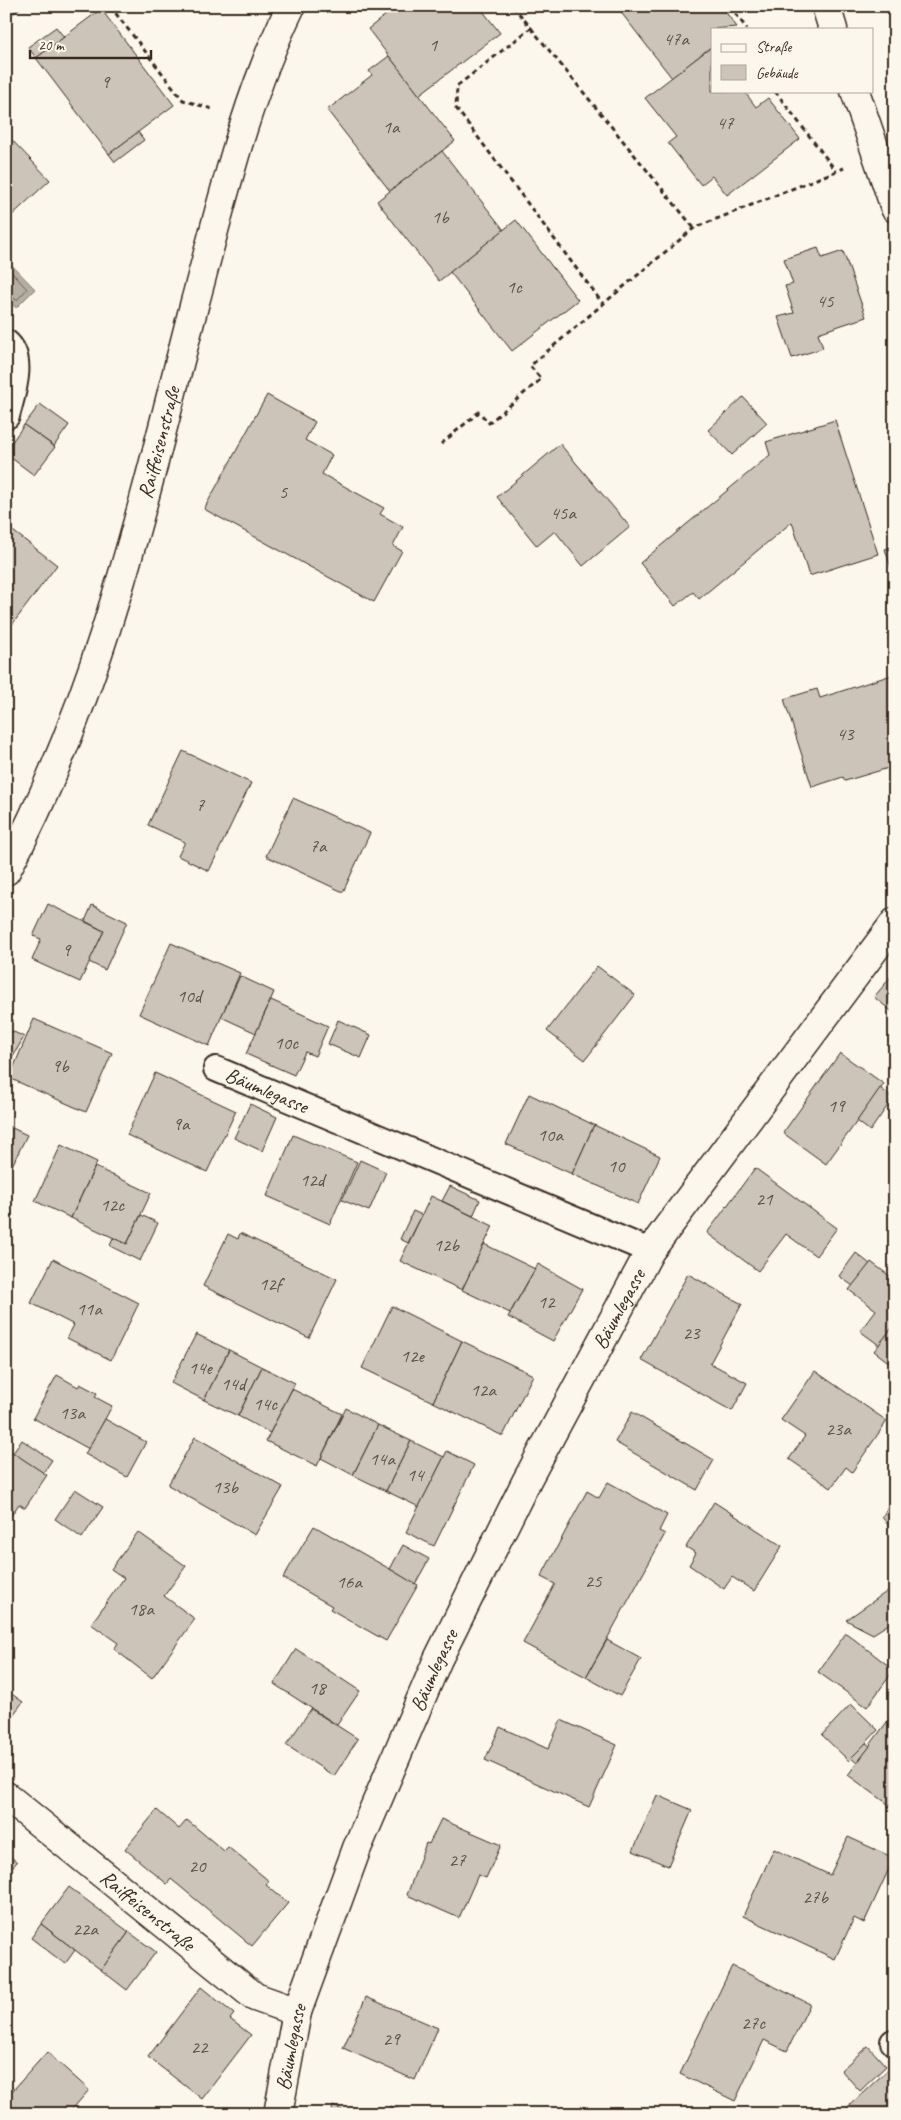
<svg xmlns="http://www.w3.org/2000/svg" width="901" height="2120" font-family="Caveat,sans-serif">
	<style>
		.water { fill: #b6aea2; stroke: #85796d }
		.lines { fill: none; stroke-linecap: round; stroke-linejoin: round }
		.shore { stroke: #6c5f53; stroke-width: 1 }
		.building { fill: #ccc4b9; stroke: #3b2a1e }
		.lane-casing { stroke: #3b2a1e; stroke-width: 28 }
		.street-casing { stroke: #3b2a1e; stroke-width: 31 }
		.secondary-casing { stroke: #3b2a1e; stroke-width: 31 }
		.primary-casing { stroke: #3b2a1e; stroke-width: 31 }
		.path { stroke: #3b2a1e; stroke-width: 3; stroke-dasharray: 5 4; stroke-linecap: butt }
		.lane { stroke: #fbf7ec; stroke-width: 24 }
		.street { stroke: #fbf7ec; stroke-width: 28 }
		.secondary { stroke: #fbf7ec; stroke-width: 28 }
		.primary { stroke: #fbf7ec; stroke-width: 28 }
		.labels { text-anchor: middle; stroke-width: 4.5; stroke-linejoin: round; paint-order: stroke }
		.number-label { font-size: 19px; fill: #5f5045 }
		.street-label { font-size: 21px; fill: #3b2a1e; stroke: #fbf7ec }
	</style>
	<rect width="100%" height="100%" fill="#fbf7ec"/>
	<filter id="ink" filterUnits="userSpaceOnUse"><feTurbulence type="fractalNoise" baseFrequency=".02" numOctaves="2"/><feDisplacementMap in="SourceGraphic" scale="10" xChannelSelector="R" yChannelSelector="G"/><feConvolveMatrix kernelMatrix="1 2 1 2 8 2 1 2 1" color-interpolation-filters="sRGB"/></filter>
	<g filter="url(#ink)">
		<polygon class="water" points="6,259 35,289 16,308 6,298"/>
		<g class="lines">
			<polyline class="shore" points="6,266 27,289 17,300 6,295"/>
		</g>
		<g class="building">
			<polygon points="11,6 23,6 6,19 6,10"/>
			<polygon points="397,6 479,6 500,33 419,95 368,29"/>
			<polygon points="616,6 721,6 737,27 712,29 712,46 672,78"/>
			<polygon points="101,9 174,105 109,154 36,58"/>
			<polygon points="56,27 64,37 36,58 28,47"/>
			<polygon points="710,48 712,51 712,91 744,91 756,107 768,98 800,139 727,195 712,176 701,185 668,143 676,137 645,98"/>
			<polygon points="389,56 455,141 390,191 327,110 372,75 369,71"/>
			<polygon points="138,132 144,140 115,162 109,154"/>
			<polygon points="10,138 50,180 8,219 6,217 6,142"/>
			<polygon points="442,151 504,230 439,281 377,201"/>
			<polygon points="516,220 578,300 512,351 450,272"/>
			<polygon points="818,248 822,258 843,251 866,317 818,333 823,348 792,358 778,317 794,313 785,286 793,284 784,259"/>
			<polygon points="267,395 315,422 305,440 332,455 322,474 384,508 380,514 403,527 393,546 402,551 374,602 204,509"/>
			<polygon points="743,397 767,423 732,455 708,430"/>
			<polygon points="40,404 69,425 54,446 24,425"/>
			<polygon points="835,420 878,554 809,576 792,522 699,599 693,592 675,606 640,563 770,455 766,442"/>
			<polygon points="24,425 55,447 34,475 6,454 6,450"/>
			<polygon points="560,444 630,527 583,566 555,531 537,546 497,497"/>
			<polygon points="9,528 57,565 8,630 6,628 6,532"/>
			<polygon points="895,546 895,580 885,549"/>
			<polygon points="895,674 895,766 845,781 843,777 812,787 784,699 817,689 820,698"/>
			<polygon points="183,751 251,783 209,871 178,856 185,842 148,825"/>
			<polygon points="293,798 370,833 343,892 266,856"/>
			<polygon points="48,904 104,931 80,982 32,960 41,939 33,936"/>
			<polygon points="92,905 127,922 105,970 89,962 104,931 85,921"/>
			<polygon points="171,943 240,973 209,1046 139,1014"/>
			<polygon points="597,966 635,995 585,1060 547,1031"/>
			<polygon points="895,972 895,1014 874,997"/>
			<polygon points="240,976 274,992 256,1033 221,1017"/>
			<polygon points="271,1000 328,1026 315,1056 305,1052 294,1075 246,1054"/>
			<polygon points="34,1019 112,1053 86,1112 9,1078"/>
			<polygon points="338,1020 371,1035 361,1058 328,1044"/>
			<polygon points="6,1028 24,1037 6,1068"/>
			<polygon points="840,1053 884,1084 826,1164 783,1133"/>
			<polygon points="155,1073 236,1111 207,1172 127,1135"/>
			<polygon points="880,1088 893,1098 870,1131 857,1121"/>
			<polygon points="529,1094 594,1125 572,1174 506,1144"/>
			<polygon points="250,1104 277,1117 262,1151 234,1138"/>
			<polygon points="6,1125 27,1135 6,1178"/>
			<polygon points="594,1125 660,1156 638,1204 572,1174"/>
			<polygon points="293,1135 357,1162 330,1224 267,1196"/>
			<polygon points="61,1145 97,1162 71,1218 35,1201"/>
			<polygon points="360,1160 386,1172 369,1211 342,1200"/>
			<polygon points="95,1167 151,1193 127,1244 71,1218"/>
			<polygon points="755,1168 837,1228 816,1256 786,1234 758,1271 707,1233"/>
			<polygon points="450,1186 480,1200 473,1216 442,1201"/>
			<polygon points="431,1196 493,1226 462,1290 400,1261"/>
			<polygon points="413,1211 422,1215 408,1243 400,1239"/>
			<polygon points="141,1215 158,1223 140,1261 110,1246 113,1238 127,1244"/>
			<polygon points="240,1233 337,1279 309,1338 203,1286 228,1234 238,1239"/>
			<polygon points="484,1244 535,1269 510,1313 462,1290"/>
			<polygon points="856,1253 870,1264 853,1286 839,1276"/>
			<polygon points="53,1259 139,1303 111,1360 67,1338 74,1325 31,1303"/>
			<polygon points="871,1262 895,1280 895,1324 879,1345 860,1331 876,1310 849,1290"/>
			<polygon points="538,1264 582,1289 553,1341 508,1317"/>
			<polygon points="688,1274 742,1304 710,1363 747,1383 732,1411 641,1360"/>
			<polygon points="392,1306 462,1341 433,1402 362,1368"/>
			<polygon points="895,1324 895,1367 874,1351"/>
			<polygon points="196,1334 229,1350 204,1400 171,1383"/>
			<polygon points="462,1341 533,1375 503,1436 433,1402"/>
			<polygon points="229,1350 262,1367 238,1416 204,1400"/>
			<polygon points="262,1367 295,1383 270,1433 238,1416"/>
			<polygon points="815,1371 887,1421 852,1472 846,1467 831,1488 789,1459 805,1436 781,1420"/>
			<polygon points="57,1375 78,1387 80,1384 97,1393 95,1397 112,1406 89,1449 33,1418"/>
			<polygon points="292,1389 342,1414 317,1466 266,1441"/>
			<polygon points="346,1408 378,1425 353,1475 321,1458"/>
			<polygon points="632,1412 714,1460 697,1490 615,1442"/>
			<polygon points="105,1419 146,1442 127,1477 85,1454"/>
			<polygon points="378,1425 411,1441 386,1491 353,1475"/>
			<polygon points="195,1437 283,1487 255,1535 168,1485"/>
			<polygon points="22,1440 52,1460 43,1473 13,1453"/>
			<polygon points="411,1441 444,1457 419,1507 386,1491"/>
			<polygon points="9,1450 47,1475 25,1508 19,1504 6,1523 6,1455"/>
			<polygon points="447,1451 474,1465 434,1546 406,1532"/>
			<polygon points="608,1482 667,1515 659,1531 665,1534 586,1677 523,1643 555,1584 541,1577 587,1491 599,1498"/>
			<polygon points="75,1489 103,1507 82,1538 55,1519"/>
			<polygon points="895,1496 895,1534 882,1517"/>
			<polygon points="714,1502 782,1546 754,1591 732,1577 724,1589 689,1565 696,1553 686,1547"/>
			<polygon points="314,1526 418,1585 386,1641 330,1609 332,1606 283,1578"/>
			<polygon points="138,1532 186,1566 164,1596 195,1619 152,1678 114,1649 118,1643 91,1624 124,1578 111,1569"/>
			<polygon points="403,1545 429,1559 415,1584 390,1569"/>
			<polygon points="895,1586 895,1620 873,1634 846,1620"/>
			<polygon points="846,1633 894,1670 867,1707 818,1672"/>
			<polygon points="607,1640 641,1659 620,1696 586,1677"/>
			<polygon points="296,1649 360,1691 337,1725 274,1684"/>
			<polygon points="6,1690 23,1702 6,1724"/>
			<polygon points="851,1704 878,1730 849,1761 822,1735"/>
			<polygon points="311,1709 358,1739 334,1776 286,1745"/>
			<polygon points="895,1711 895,1809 848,1775"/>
			<polygon points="561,1720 617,1745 589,1807 485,1760 500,1727 548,1749"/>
			<polygon points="866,1743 870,1746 857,1763 851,1758"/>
			<polygon points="657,1795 692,1810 668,1866 633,1851"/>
			<polygon points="157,1810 179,1829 187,1820 224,1851 228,1847 269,1881 266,1885 288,1903 252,1946 171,1879 167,1884 125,1849"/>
			<polygon points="441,1819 501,1845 486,1878 478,1875 459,1918 407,1895 426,1843 429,1844"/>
			<polygon points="848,1837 894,1858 864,1923 854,1918 835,1959 743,1916 774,1849 830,1875"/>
			<polygon points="6,1853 17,1862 6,1874"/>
			<polygon points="69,1887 129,1932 101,1970 41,1924"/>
			<polygon points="41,1924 75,1950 65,1964 31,1938"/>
			<polygon points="129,1932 156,1952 127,1990 101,1970"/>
			<polygon points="732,1966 810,2004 787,2051 764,2040 735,2101 680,2074"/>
			<polygon points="201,1987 234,2014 230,2019 251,2035 202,2099 148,2057"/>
			<polygon points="366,1997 438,2028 415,2080 343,2048"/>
			<polygon points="868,2046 886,2066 860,2091 841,2070"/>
			<polygon points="47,2052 89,2090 68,2114 8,2114 6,2112 6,2098"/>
			<polygon points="892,2066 895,2069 895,2114 840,2114"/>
			<polygon points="333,2106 351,2114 331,2114"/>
			<polygon points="391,2106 409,2114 388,2114"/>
		</g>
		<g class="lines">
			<defs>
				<g id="lane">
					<path d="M6,342C26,358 12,396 7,416"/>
					<path id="s1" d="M216,1069L650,1251"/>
					<polyline points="893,2042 895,2044"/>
				</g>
				<g id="street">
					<path id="s2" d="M6,1796L255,1997L297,2012"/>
					<path id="s3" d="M278,2114L297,2012L357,1848L438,1659L527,1480L650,1251L895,922"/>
				</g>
				<g id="secondary">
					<path id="s4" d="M6,871C101,694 145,495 195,302C222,202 245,100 291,6"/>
				</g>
				<g id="primary">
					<polyline points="826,6 833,29"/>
					<polyline points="855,91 895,208"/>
				</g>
			</defs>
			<use href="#lane" class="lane-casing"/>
			<use href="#street" class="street-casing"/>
			<use href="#secondary" class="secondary-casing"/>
			<use href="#primary" class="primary-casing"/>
			<g class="path">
				<polyline points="110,6 183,100 212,109"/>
				<polyline points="513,6 531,28 457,86 456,108 603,304 694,228 844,168"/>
				<polyline points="730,6 747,29"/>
				<polyline points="531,28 694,228"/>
				<polyline points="775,91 836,171"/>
				<polyline points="441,444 479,412 489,423 541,379 530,366 603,304"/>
			</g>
			<use href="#lane" class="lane"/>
			<use href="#street" class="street"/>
			<use href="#secondary" class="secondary"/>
			<use href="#primary" class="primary"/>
		</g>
	</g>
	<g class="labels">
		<g class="number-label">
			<text x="676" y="45">47a</text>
			<text x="433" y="51">1</text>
			<text x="105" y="88">9</text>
			<text x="725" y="129">47</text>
			<text x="391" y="133">1a</text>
			<text x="440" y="223">1b</text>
			<text x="514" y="293">1c</text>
			<text x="825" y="307">45</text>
			<text x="283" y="498">5</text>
			<text x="563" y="519">45a</text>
			<text x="845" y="740">43</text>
			<text x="200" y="811">7</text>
			<text x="318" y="852">7a</text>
			<text x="66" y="956">9</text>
			<text x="189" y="1002">10d</text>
			<text x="286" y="1049">10c</text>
			<text x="60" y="1072">9b</text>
			<text x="836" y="1112">19</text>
			<text x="181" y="1130">9a</text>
			<text x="550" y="1141">10a</text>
			<text x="616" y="1172">10</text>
			<text x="312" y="1186">12d</text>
			<text x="764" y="1205">21</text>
			<text x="112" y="1211">12c</text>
			<text x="446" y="1251">12b</text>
			<text x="270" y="1290">12f</text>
			<text x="546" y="1308">12</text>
			<text x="89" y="1315">11a</text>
			<text x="691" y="1339">23</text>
			<text x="412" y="1362">12e</text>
			<text x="200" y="1374">14e</text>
			<text x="233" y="1390">14d</text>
			<text x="483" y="1396">12a</text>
			<text x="265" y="1410">14c</text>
			<text x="72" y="1419">13a</text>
			<text x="838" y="1435">23a</text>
			<text x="382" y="1465">14a</text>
			<text x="415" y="1481">14</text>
			<text x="225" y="1493">13b</text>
			<text x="593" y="1587">25</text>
			<text x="349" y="1588">16a</text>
			<text x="141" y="1615">18a</text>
			<text x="317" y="1694">18</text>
			<text x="457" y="1866">27</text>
			<text x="197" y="1872">20</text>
			<text x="815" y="1903">27b</text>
			<text x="85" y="1935">22a</text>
			<text x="753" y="2029">27c</text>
			<text x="391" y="2045">29</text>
			<text x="199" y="2053">22</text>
		</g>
		<g class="street-label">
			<text dy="7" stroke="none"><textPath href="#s4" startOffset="456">Raiffeisenstraße</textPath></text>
			<text dy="7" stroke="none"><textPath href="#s1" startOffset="55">Bäumlegasse</textPath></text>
			<text dy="7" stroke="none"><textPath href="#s3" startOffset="878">Bäumlegasse</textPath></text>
			<text dy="7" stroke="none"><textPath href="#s3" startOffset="472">Bäumlegasse</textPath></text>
			<text dy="7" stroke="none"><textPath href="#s2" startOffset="182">Raiffeisenstraße</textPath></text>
			<text dy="7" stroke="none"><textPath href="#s3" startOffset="68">Bäumlegasse</textPath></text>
		</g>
	</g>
	<rect width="901" height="2120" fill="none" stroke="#fbf7ec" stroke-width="25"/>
	<rect x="12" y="12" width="876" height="2095" fill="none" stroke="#3b2a1e" stroke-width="2" filter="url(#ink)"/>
	<rect x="711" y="28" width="162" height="65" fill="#fbf7ec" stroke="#aea59a"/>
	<rect x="721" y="44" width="25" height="8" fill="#fbf7ec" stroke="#aea59a"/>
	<text x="756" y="52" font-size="15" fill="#3b2a1e">Straße</text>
	<rect x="721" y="65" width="25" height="15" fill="#ccc4b9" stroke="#aea59a"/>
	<text x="756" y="78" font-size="15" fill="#3b2a1e">Gebäude</text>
	<path d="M30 50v8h121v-8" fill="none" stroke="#3b2a1e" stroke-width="2.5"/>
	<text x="38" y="50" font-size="15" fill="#3b2a1e" stroke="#fbf7ec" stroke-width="4" paint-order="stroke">20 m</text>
</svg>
